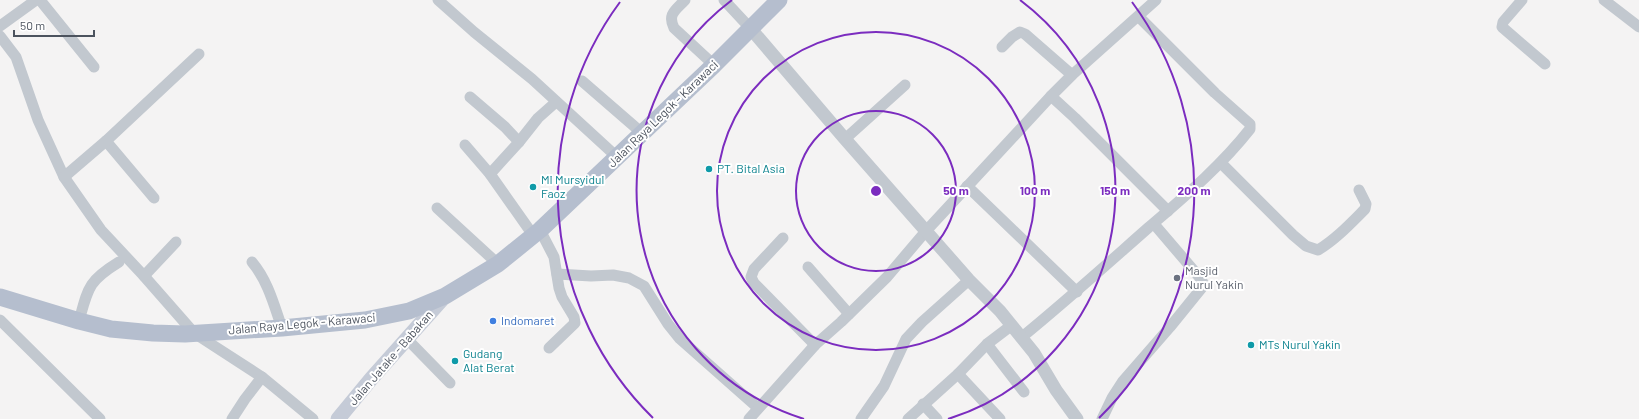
<svg xmlns="http://www.w3.org/2000/svg" width="1639" height="419" font-family="Barlow,sans-serif">
	<style>
		.lines { fill: none; stroke-linecap: round; stroke-linejoin: round }
		.minor { stroke: #c2c8cf; stroke-width: 11 }
		.tertiary { stroke: #c2c8cf; stroke-width: 13 }
		.secondary { stroke: #c5cbd7; stroke-width: 15 }
		.primary { stroke: #b5bece; stroke-width: 17 }
		.ring { fill: none; stroke: #7b2cbf; stroke-width: 2 }
		.culture-dot { fill: #0f9aa8; stroke: #fff; stroke-width: 1.5 }
		.worship-dot { fill: #6b7280; stroke: #fff; stroke-width: 1.5 }
		.shop-dot { fill: #3f7fe0; stroke: #fff; stroke-width: 1.5 }
		.labels { text-anchor: middle; stroke-width: 4; stroke-linejoin: round; paint-order: stroke }
		.street-label { font-size: 12px; fill: #4c535e; stroke: #fff }
		.culture-label { font-size: 12px; fill: #0d838f; stroke: #fff; text-anchor: start }
		.worship-label { font-size: 12px; fill: #5b616d; stroke: #fff; text-anchor: start }
		.shop-label { font-size: 12px; fill: #366cbe; stroke: #fff; text-anchor: start }
		.centre { fill: #7b2cbf; stroke: #fff; stroke-width: 2 }
		.ring-label { font-size: 12px; text-anchor: middle; font-weight: bold; fill: #7b2cbf; stroke: #fff; stroke-width: 4; stroke-linejoin: round; paint-order: stroke }
	</style>
	<rect width="100%" height="100%" fill="#f4f3f3"/>
	<g class="lines">
		<g class="minor">
			<polyline points="40,0 94,67"/>
			<polyline points="438,0 474,32 532,79 617,157"/>
			<path d="M685,0C676,10 667,14 674,28L714,65"/>
			<polyline points="724,0 751,29"/>
			<polyline points="1522,0 1503,22 1502,27 1545,64"/>
			<polyline points="1604,0 1639,27"/>
			<polyline points="0,26 36,0"/>
			<polyline points="0,36 16,57 38,120 64,177 101,230 144,276 194,333 262,377 313,419"/>
			<polyline points="1002,47 1012,37 1020,32 1025,34 1072,75"/>
			<polyline points="582,81 642,133"/>
			<polyline points="1051,96 1075,118 1168,211"/>
			<polyline points="470,97 505,127 519,142 490,174"/>
			<polyline points="845,139 905,85"/>
			<polyline points="106,141 154,198"/>
			<polyline points="519,142 538,118 556,102"/>
			<polyline points="465,145 490,174 533,235"/>
			<path d="M1221,163L1293,235L1306,246L1318,250C1336,239 1350,224 1365,209L1366,204L1359,190"/>
			<polyline points="64,177 106,141 199,54"/>
			<polyline points="967,186 1077,292"/>
			<polyline points="437,208 498,264"/>
			<polyline points="540,230 554,257 559,288 562,297 574,317 575,323 549,348"/>
			<polyline points="783,238 754,269 751,277 754,283 815,345"/>
			<path d="M252,262C268,281 274,305 282,328"/>
			<polyline points="808,267 849,314"/>
			<polyline points="557,274 591,276 613,275 629,278 644,286 668,324 680,339 758,408"/>
			<polyline points="144,276 176,242"/>
			<polyline points="0,320 100,419"/>
			<path d="M79,321C88,288 88,281 119,262"/>
			<path d="M1022,337C1065,302 1106,265 1148,228C1184,197 1221,166 1250,129V124L1215,93L1139,17"/>
			<polyline points="407,339 450,383"/>
			<polyline points="987,344 1024,392"/>
			<polyline points="958,374 1000,419"/>
			<polyline points="923,404 937,419"/>
			<polyline points="232,419 245,399 262,377"/>
			<polyline points="749,419 815,345 841,322 887,277 926,231 1051,96 1072,75 1156,0"/>
			<polyline points="861,419 884,386 906,339 922,322 969,280"/>
			<polyline points="908,419 958,374 987,344 1012,325"/>
			<polyline points="1102,419 1112,398 1123,381 1170,327 1204,285 1201,279 1154,224"/>
		</g>
		<polyline class="tertiary" points="751,29 845,139 969,280 1000,311 1034,353 1056,390 1077,419"/>
		<polyline class="secondary" points="338,419 371,379 445,296"/>
		<polyline class="primary" points="0,297 79,321 111,329 153,333 185,334 282,328 365,320 409,311 445,296 498,264 540,230 714,65 779,0"/>
	</g>
	<g class="ring">
		<circle cx="876" cy="191" r="80"/>
		<circle cx="876" cy="191" r="159"/>
		<path d="M804 419A239 239 0 0 1 732 0M1020 0A239 239 0 0 1 948 419"/>
		<path d="M653 418A318 318 0 0 1 620 2M1132 2A318 318 0 0 1 1099 418"/>
	</g>
	<g class="culture-dot">
		<circle cx="709" cy="169" r="4"/>
		<circle cx="533" cy="187" r="4"/>
		<circle cx="1251" cy="345" r="4"/>
		<circle cx="455" cy="361" r="4"/>
	</g>
	<circle class="worship-dot" cx="1177" cy="278" r="4"/>
	<circle class="shop-dot" cx="493" cy="321" r="4"/>
	<g class="labels">
		<g class="street-label">
			<text transform="translate(663 114) rotate(-44)" y="4">Jalan Raya Legok - Karawaci</text>
			<text transform="translate(302 324) rotate(-5)" y="4">Jalan Raya Legok - Karawaci</text>
			<text transform="translate(391 358) rotate(-49)" y="4">Jalan Jatake - Babakan</text>
		</g>
		<g class="culture-label">
			<text x="717" y="173">PT. Bital Asia</text>
			<text x="541" y="184">MI Mursyidul<tspan x="541" dy="14">Faoz</tspan></text>
			<text x="1259" y="349">MTs Nurul Yakin</text>
			<text x="463" y="358">Gudang<tspan x="463" dy="14">Alat Berat</tspan></text>
		</g>
		<g class="worship-label">
			<text x="1185" y="275">Masjid<tspan x="1185" dy="14">Nurul Yakin</tspan></text>
		</g>
		<g class="shop-label">
			<text x="501" y="325">Indomaret</text>
		</g>
	</g>
	<circle cx="876" cy="191" r="6" class="centre"/>
	<g class="ring-label">
		<text x="956" y="195">50 m</text>
		<text x="1035" y="195">100 m</text>
		<text x="1115" y="195">150 m</text>
		<text x="1194" y="195">200 m</text>
	</g>
	<path d="M14 30v6h80v-6" fill="none" stroke="#4c535e" stroke-width="2"/>
	<text x="20" y="30" font-size="12" fill="#4c535e" stroke="#ffffff" stroke-width="3" paint-order="stroke">50 m</text>
</svg>
